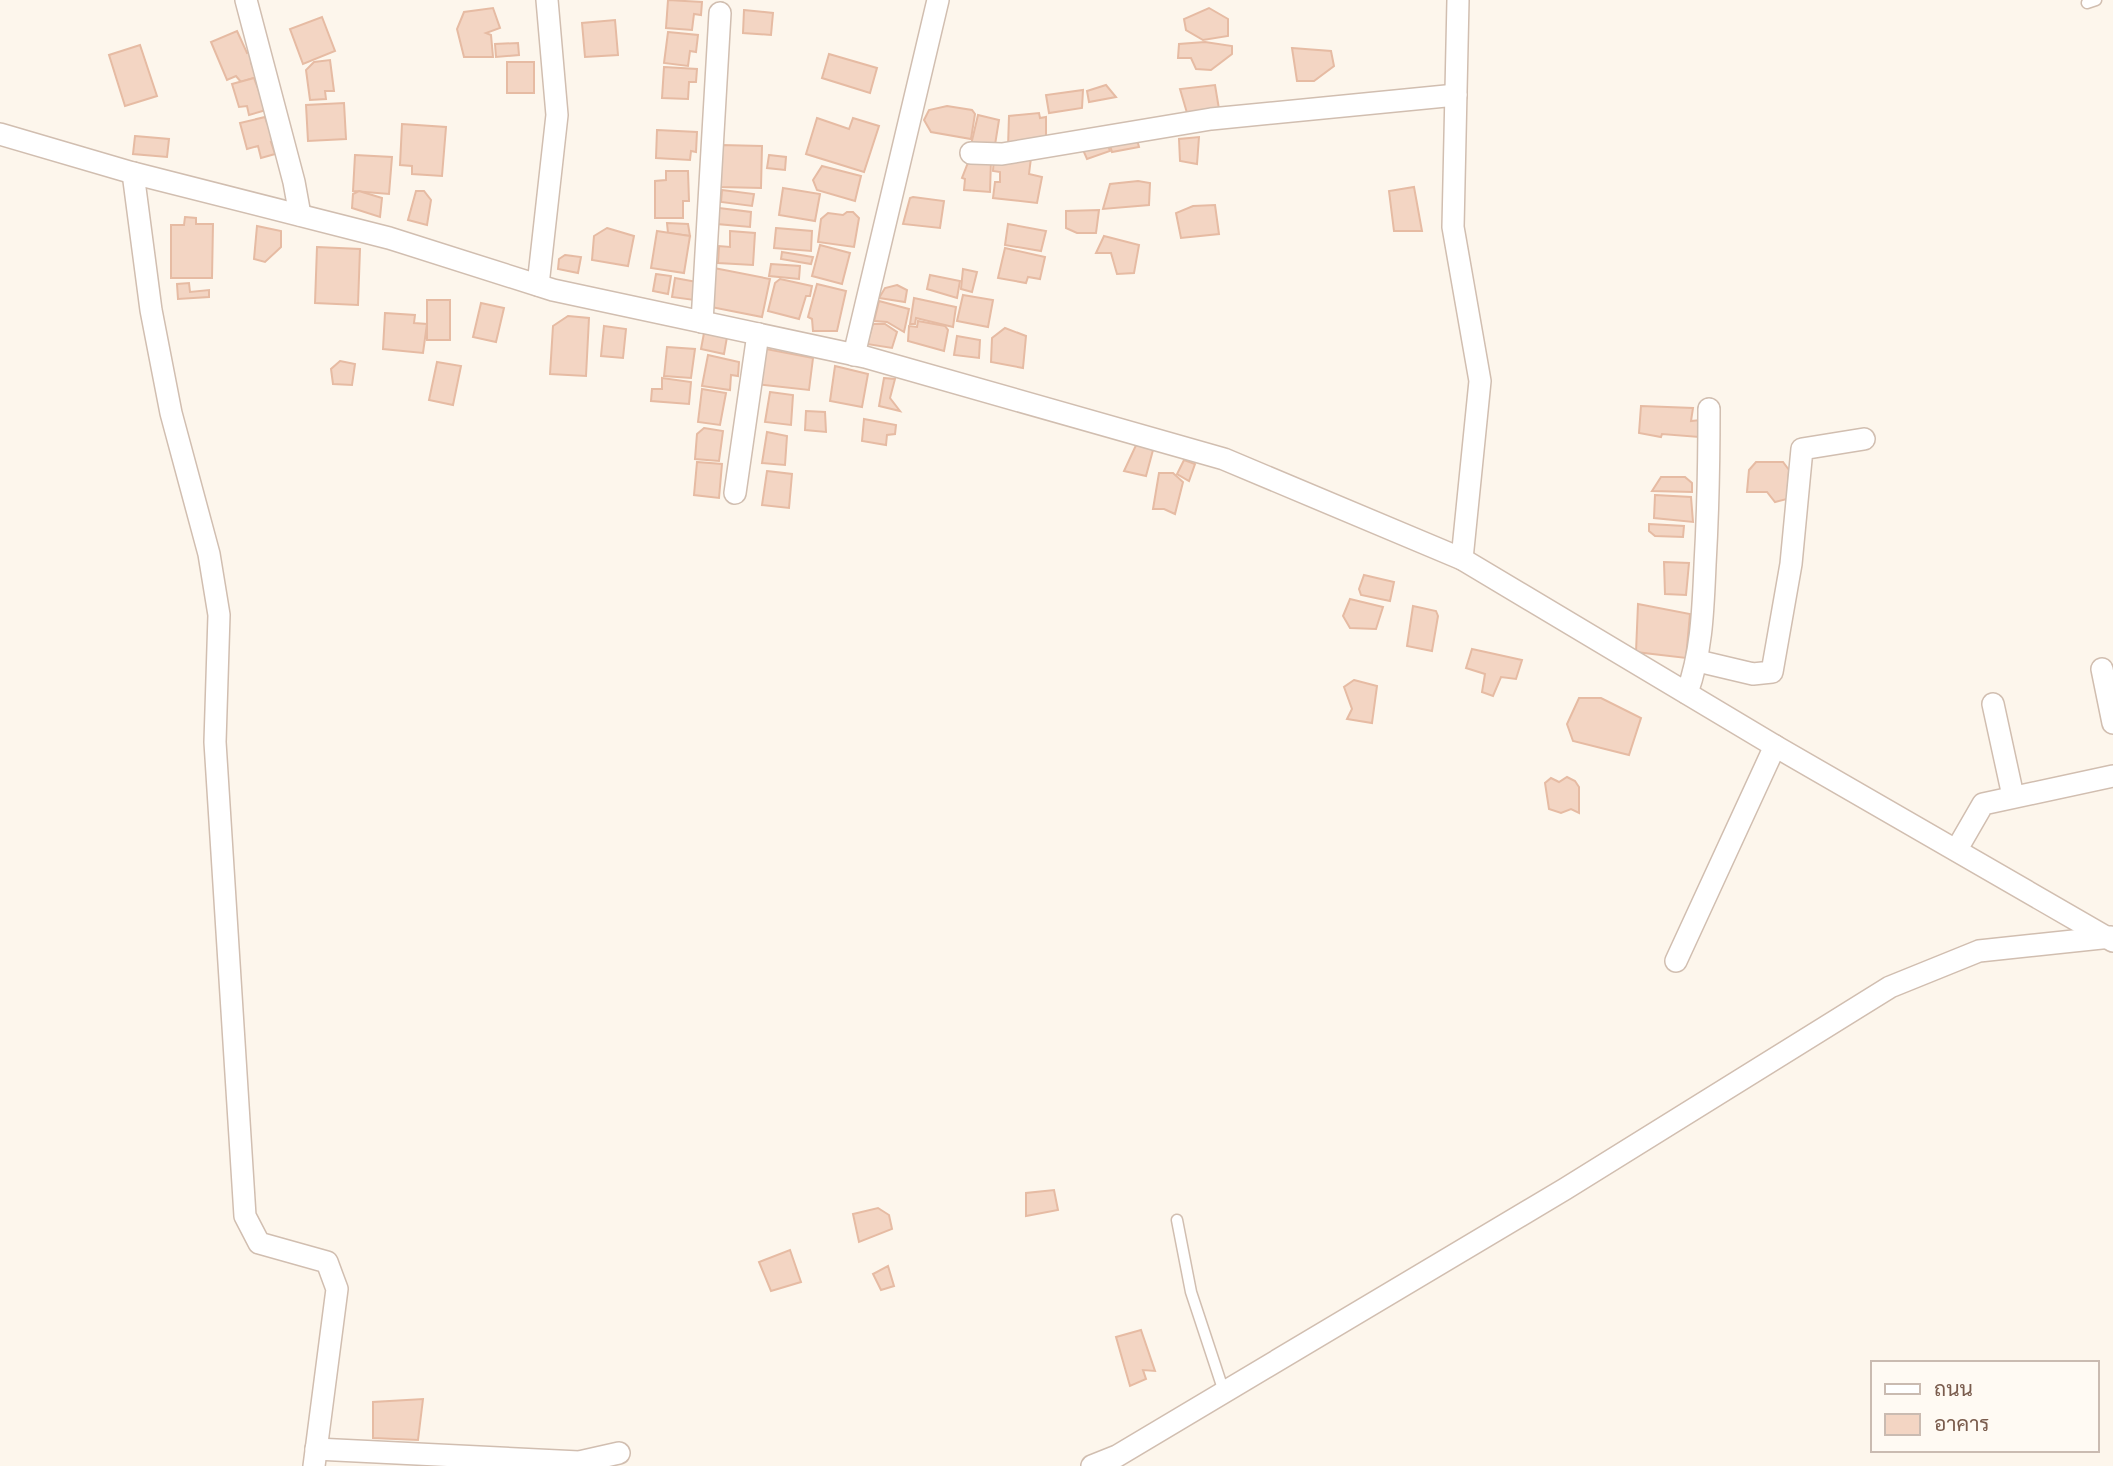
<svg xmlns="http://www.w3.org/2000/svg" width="2113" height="1466" font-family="'Nunito Sans',Sarabun,sans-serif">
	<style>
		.building { fill: #f3d5c3; stroke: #e6bba3; stroke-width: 2 }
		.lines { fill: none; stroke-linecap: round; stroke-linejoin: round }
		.lane-casing { stroke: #d1beb0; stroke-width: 13 }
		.street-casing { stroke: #d1beb0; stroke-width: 24 }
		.lane { stroke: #fff; stroke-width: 10 }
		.street { stroke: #fff; stroke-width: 21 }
	</style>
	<rect width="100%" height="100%" fill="#fdf6ec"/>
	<g class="building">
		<polygon points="668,0 702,2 701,15 694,14 692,30 666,28"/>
		<polygon points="493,8 500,28 486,33 491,35 493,57 464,57 457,29 464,12"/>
		<polygon points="1209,8 1228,19 1228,36 1203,40 1186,30 1184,19"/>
		<polygon points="744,10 773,13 771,35 743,33"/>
		<polygon points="322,17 335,51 303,64 290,29"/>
		<polygon points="615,20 618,55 585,57 582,23"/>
		<polygon points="237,31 247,53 253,50 257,60 251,63 257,77 241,82 236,76 227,80 211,42"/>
		<polygon points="668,32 698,35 696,52 690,51 688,66 664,63"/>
		<polygon points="1205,42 1232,46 1232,54 1211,70 1196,69 1191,58 1178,58 1179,44"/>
		<polygon points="518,43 519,55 496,57 495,44"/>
		<polygon points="140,45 157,96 125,106 109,55"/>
		<polygon points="1292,48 1331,51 1334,66 1314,81 1297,81"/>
		<polygon points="829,54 877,68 870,93 822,78"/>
		<polygon points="330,60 334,91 325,91 326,99 310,100 306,70 314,62"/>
		<rect x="507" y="62" width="27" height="31"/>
		<polygon points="664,67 697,69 696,82 689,82 688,99 662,98"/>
		<polygon points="254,78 266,110 249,115 247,106 239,107 232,84"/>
		<polygon points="1106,85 1116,97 1089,102 1087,91"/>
		<polygon points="1215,85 1219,109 1187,113 1180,89"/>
		<polygon points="1083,90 1082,108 1049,113 1046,95"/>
		<polygon points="344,103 346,139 308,141 306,105"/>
		<polygon points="947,106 972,110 975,114 971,139 931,132 924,120 929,110"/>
		<polygon points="1039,113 1040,118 1046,117 1046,145 1008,147 1009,116"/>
		<polygon points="978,115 999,120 994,151 970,149"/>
		<polygon points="265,117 267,123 272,122 277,141 271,142 275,154 261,158 258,146 247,149 240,123"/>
		<polygon points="817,118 849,129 853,118 879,126 864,172 806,154"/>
		<polygon points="402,124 446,127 442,176 412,174 412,166 400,165"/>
		<polygon points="657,130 697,132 696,152 691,151 690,160 656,158"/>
		<polygon points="1135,132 1139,147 1112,152 1108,139"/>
		<polygon points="135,136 169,139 167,157 133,154"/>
		<polygon points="1104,136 1110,151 1087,159 1080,143"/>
		<polygon points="1199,137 1197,164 1180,161 1179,139"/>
		<polygon points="721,145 762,146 761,188 720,187"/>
		<polygon points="355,155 392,157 389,194 353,191"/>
		<polygon points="769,155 786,157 785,170 767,168"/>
		<polygon points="994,156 1031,158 1029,174 1042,177 1037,203 993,198 995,182 1000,182 1000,172 993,171"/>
		<polygon points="969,160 991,160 990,192 964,190 965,179 962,178"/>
		<polygon points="822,166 861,176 855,201 817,190 813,180"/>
		<polygon points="666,171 688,171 689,201 683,201 683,218 655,218 655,181 666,180"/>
		<polygon points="1138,181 1150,183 1149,205 1103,209 1110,184"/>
		<polygon points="1414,187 1422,231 1394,231 1389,191"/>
		<polygon points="783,188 820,194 815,221 779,215"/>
		<polygon points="722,190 754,194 752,206 721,202"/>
		<polygon points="359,191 382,198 380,217 352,208 353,194"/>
		<polygon points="416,191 424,191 431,200 427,225 408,220"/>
		<polygon points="913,197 944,201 940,228 903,224 910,198"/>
		<polygon points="1215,205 1219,234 1181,238 1176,213 1193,206"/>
		<polygon points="719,208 751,212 750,227 717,224"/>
		<polygon points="1099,210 1096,233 1077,233 1066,228 1066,211"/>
		<polygon points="847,212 853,212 859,218 854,247 818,242 821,219 828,213 843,215"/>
		<polygon points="185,217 196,218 196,224 213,224 212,278 171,278 171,225 184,225"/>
		<polygon points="667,223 688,224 690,236 668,233"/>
		<polygon points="1008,224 1046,231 1041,251 1005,245"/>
		<polygon points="257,226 281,231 281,247 265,262 254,259"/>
		<polygon points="607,228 634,236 628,266 592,260 594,236"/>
		<polygon points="776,228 812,231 811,251 774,248"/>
		<polygon points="657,231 690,236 684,273 651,268"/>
		<polygon points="730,231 755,233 753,265 718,263 719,246 730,247"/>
		<polygon points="1104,236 1139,245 1134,273 1117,274 1111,253 1096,253"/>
		<polygon points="820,245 850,253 842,284 812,276"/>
		<polygon points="317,247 360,249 358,305 315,303"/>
		<polygon points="1005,248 1045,257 1040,279 1028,277 1026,283 998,278"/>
		<polygon points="782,252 813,257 811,264 781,259"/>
		<polygon points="565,255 581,257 578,273 558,269 559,259"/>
		<polygon points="771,264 800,266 799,279 769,276"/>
		<polygon points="714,268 770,279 762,317 706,306"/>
		<polygon points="963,269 977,272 972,292 961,289"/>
		<polygon points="656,274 671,276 668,294 653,291"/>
		<polygon points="930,275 960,281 957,298 927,289"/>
		<polygon points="675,278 697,282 694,300 672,297"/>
		<polygon points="780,279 812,286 810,296 806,296 799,319 768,311 775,283"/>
		<polygon points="189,283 190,292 209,290 209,297 178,299 177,284"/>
		<polygon points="817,284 846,291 837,331 813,331 812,319 808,317"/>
		<polygon points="897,285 907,290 905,302 879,298 885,288"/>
		<polygon points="963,295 993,300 988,327 957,321"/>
		<polygon points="914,298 956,307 953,327 916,318 915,324 910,324"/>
		<rect x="427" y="300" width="23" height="40"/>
		<polygon points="879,301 909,309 904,332 887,322 874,321"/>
		<polygon points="481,303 504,308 496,342 473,337"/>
		<polygon points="385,313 415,315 414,323 427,324 423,353 383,349"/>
		<polygon points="568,316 589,318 586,376 550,374 553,326"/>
		<polygon points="918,321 945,326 948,330 944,351 908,341 909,326 917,327"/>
		<polygon points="873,324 885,324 897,332 892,348 867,344"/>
		<polygon points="604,326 626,329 623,358 601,356"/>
		<polygon points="1005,328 1026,336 1023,368 991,362 992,338"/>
		<polygon points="704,333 727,337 724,354 701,349"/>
		<polygon points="957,336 980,340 979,358 954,355"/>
		<polygon points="667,347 695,349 691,378 664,376"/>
		<polygon points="761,348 813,358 809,390 755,384"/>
		<polygon points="708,355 739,362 738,376 731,375 730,390 702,386"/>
		<polygon points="340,361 355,364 352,385 333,384 331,369"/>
		<polygon points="437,362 461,366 453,405 429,400"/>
		<polygon points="835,366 868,374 862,407 830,401"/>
		<polygon points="662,378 691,382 689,404 651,401 652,389 662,389"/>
		<polygon points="884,378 895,379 890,398 900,411 879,406"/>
		<polygon points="702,389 726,393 720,425 698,422"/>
		<polygon points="770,392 793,395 791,425 765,422"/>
		<polygon points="1641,406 1693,408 1691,421 1700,420 1699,437 1662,434 1661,437 1639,433"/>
		<polygon points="806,411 825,412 826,432 805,430"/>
		<polygon points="864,419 896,425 895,434 887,435 886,445 862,441"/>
		<polygon points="704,428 723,431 719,461 695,459 697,434"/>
		<polygon points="767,432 787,436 785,465 762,463"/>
		<polygon points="1137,443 1153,450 1146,476 1124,471"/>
		<polygon points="1184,460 1195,464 1189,481 1177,474"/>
		<polygon points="697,462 722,464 719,498 694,495"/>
		<polygon points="1756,462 1783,462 1789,470 1787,499 1775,502 1767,492 1747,492 1749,470"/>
		<polygon points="767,471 792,474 789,508 762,505"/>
		<polygon points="1159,473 1173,473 1183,482 1175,514 1164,509 1153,509"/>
		<polygon points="1661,477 1685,477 1692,483 1692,492 1652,491"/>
		<polygon points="1655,495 1691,497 1693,522 1654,518"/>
		<polygon points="1649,524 1684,526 1683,537 1655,536 1649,531"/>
		<polygon points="1664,562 1689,563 1686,595 1665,594"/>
		<polygon points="1364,575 1394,582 1390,601 1361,595 1359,589"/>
		<polygon points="1350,599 1383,607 1376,629 1350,628 1343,616"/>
		<polygon points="1638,604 1690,614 1686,658 1636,652"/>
		<polygon points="1413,606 1436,611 1438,616 1432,651 1407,646"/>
		<polygon points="1472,649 1522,660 1516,679 1501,677 1493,696 1482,692 1485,674 1466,668"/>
		<polygon points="1354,680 1377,686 1372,723 1347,719 1352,709 1344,687"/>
		<polygon points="1579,698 1601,698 1641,718 1629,755 1573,741 1567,724"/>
		<polygon points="1567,777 1575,781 1579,787 1579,813 1571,809 1561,813 1549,809 1545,783 1551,778 1559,782"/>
		<polygon points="1054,1190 1058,1210 1026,1216 1026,1193"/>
		<polygon points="878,1208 889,1215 892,1229 859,1242 853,1214"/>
		<polygon points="790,1250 801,1282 771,1291 759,1262"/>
		<polygon points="888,1266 894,1286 881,1290 873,1274"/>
		<polygon points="1141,1330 1155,1371 1143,1370 1146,1379 1130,1386 1116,1337"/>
		<polygon points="423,1399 418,1440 373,1438 373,1402"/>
	</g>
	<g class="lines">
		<defs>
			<g id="lane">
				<polyline points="2087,3 2096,0"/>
				<polyline points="1177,1220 1191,1292 1224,1392"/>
			</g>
			<g id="street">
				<polyline points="246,0 294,182 300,215"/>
				<polyline points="1458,0 1453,227 1480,381 1462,559"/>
				<polyline points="0,134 133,173 389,238 553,290 865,357 1224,459 1462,559 1775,746 2113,941"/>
				<polyline points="971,153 1002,154 1211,119 1456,95"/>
				<polyline points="133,173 151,310 171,413 209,554 219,615 215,742 245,1216 259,1243 327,1262 337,1289 314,1466"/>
				<polyline points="538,285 557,115 547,0"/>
				<polyline points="702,322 720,13"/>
				<polyline points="854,355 938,0"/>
				<polyline points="735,493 758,334"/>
				<polyline points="1698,661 1753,674 1772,672 1791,564 1802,449 1864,439"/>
				<polyline points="2102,669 2113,723"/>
				<path d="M1687,693C1702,651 1703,610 1705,565C1708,513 1709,461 1709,409"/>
				<polyline points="1993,704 2013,796"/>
				<polyline points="1957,849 1983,804 2113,776"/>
				<polyline points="1676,961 1775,746"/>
				<polyline points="316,1449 579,1462 619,1453"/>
				<polyline points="1092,1466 1117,1456 1565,1189 1890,987 1979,951 2111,937"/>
			</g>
		</defs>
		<use href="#lane" class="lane-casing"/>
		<use href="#street" class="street-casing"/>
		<use href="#lane" class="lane"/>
		<use href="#street" class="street"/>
	</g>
	<rect x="1871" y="1361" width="228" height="91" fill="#fffaf3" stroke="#cabbb1" stroke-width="2"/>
	<rect x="1885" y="1384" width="35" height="10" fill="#ffffff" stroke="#cabbb1" stroke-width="2"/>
	<text x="1934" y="1396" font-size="21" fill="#7a5c4d">ถนน</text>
	<rect x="1885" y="1414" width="35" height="21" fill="#f3d5c3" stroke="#cabbb1" stroke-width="2"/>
	<text x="1934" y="1431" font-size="21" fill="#7a5c4d">อาคาร</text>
</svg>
